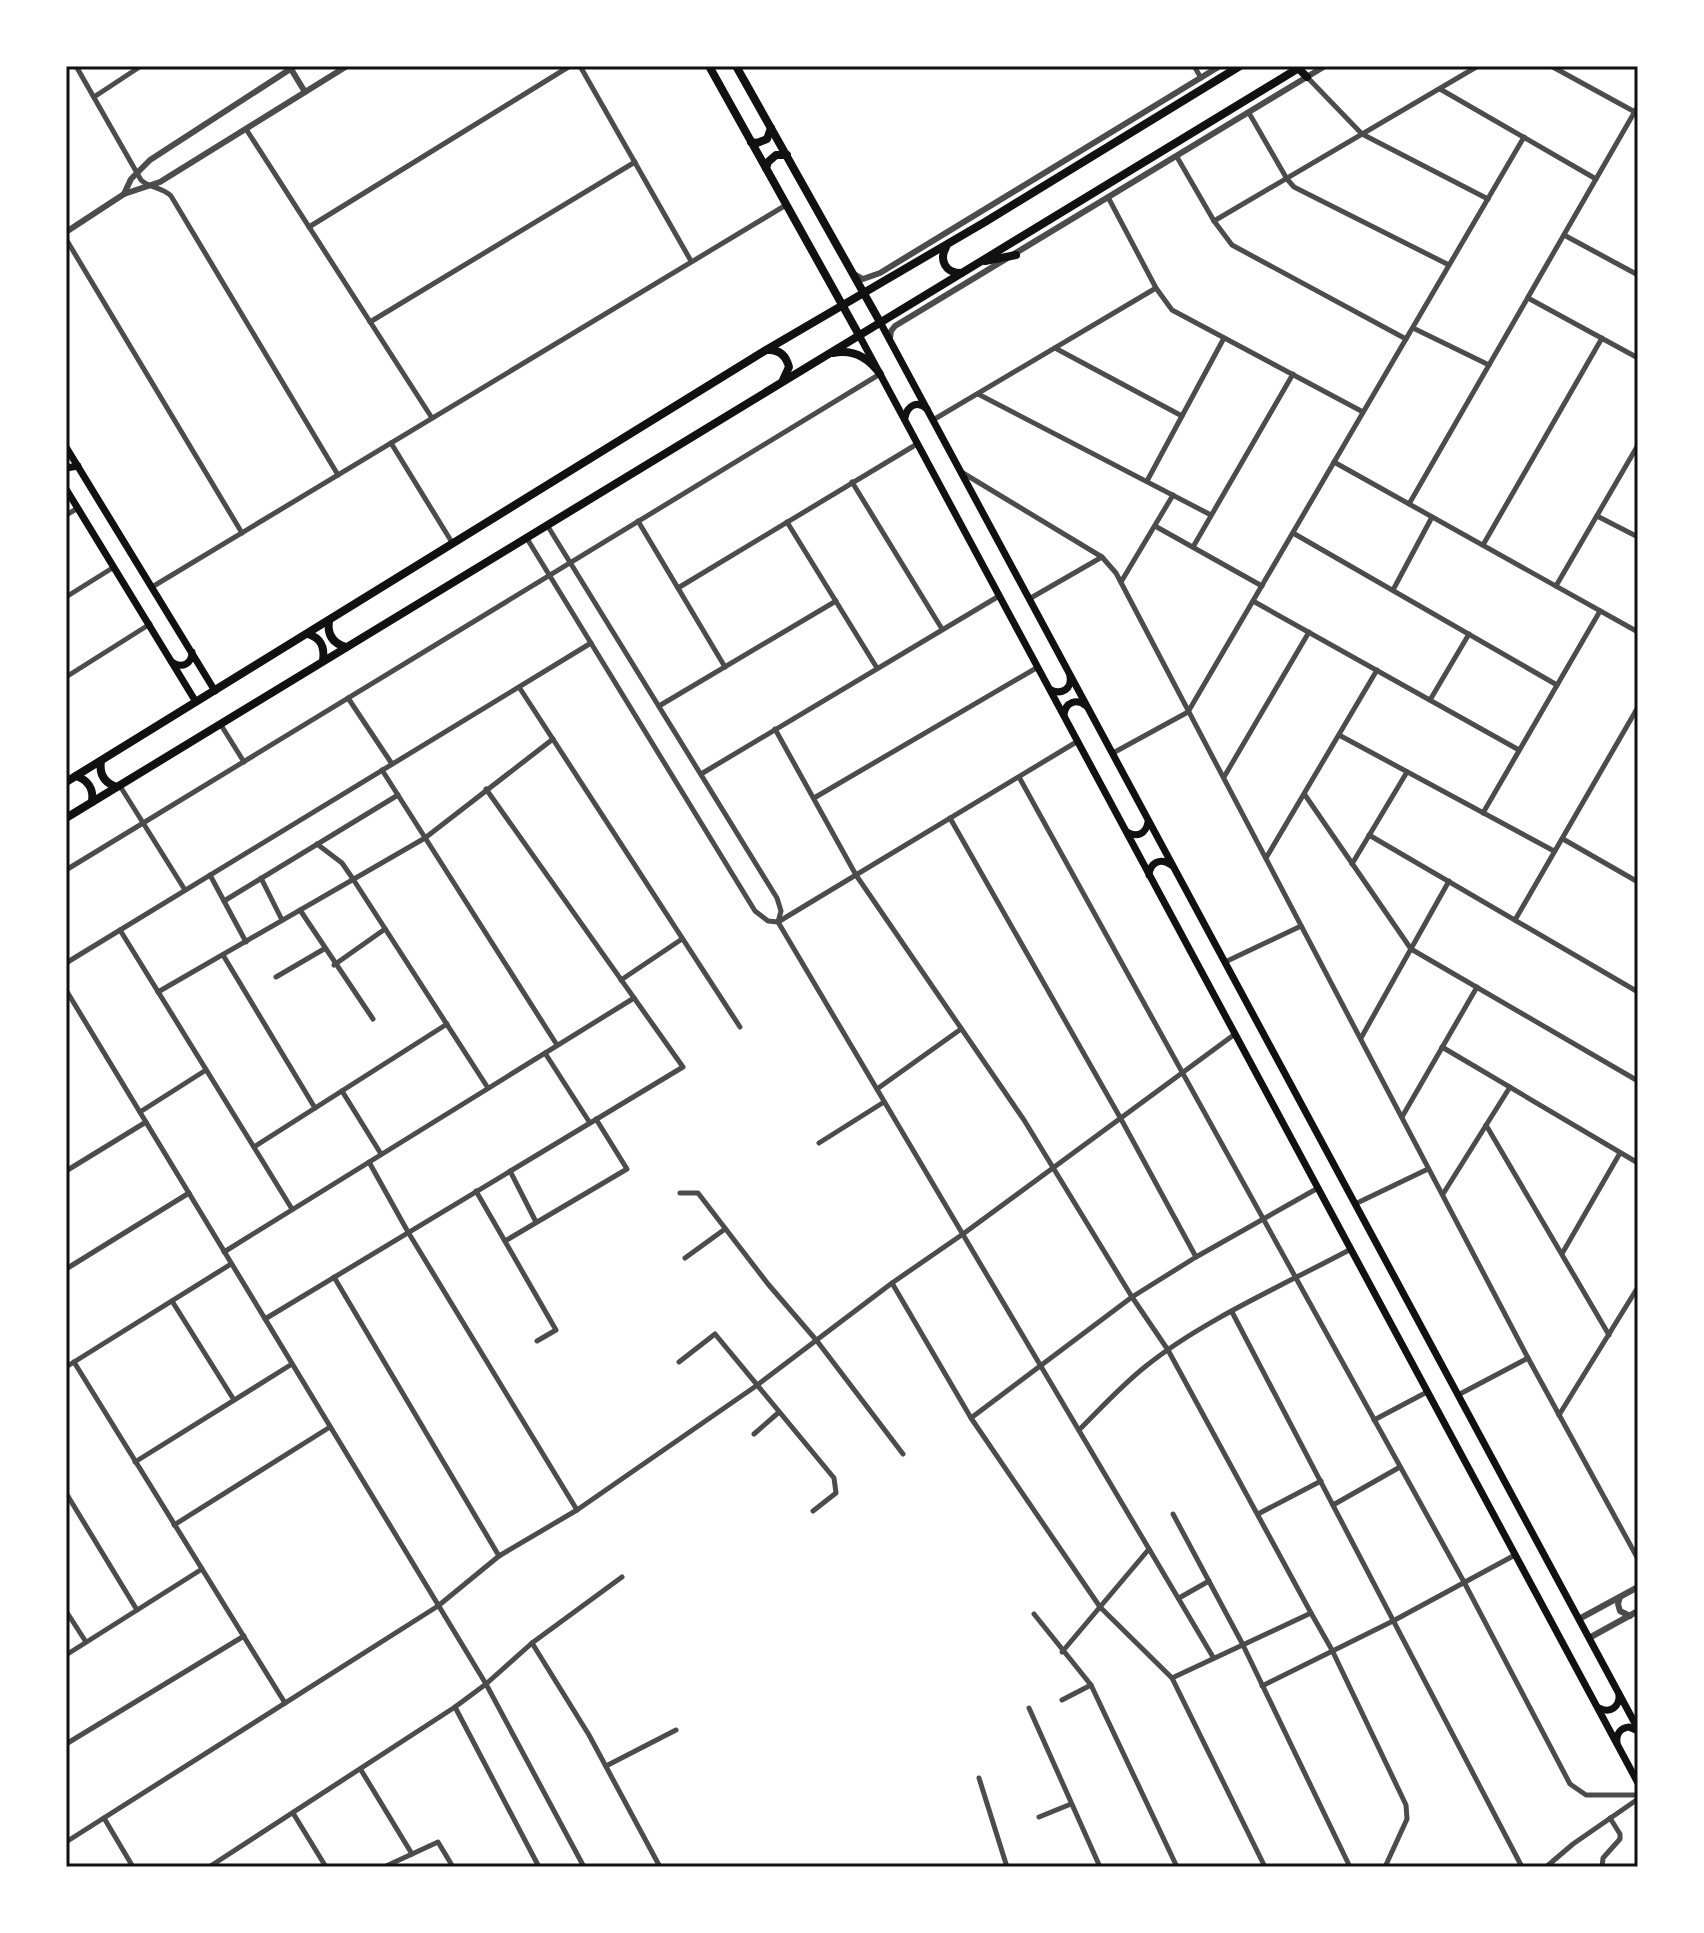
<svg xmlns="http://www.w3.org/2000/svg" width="1704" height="1933" font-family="Overpass,sans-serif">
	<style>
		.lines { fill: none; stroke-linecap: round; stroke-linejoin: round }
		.minor { stroke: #4c4c4c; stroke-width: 5 }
		.tertiary { stroke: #4c4c4c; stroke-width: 6 }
		.secondary { stroke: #111; stroke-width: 7 }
		.primary { stroke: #111; stroke-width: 8 }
		.neatline { fill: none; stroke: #111; stroke-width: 3 }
	</style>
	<rect width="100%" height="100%" fill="#fff"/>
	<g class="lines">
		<g class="minor">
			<path d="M76,66L141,180C149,188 162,187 171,196L338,475"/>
			<polyline points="580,66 691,261"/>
			<polyline points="1194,66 1201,78"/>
			<polyline points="1551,66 1635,112"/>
			<polyline points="1307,77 1362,134 1488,199"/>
			<polyline points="1440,89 1596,179"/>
			<polyline points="94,97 141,66"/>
			<polyline points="1249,113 1287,179 1294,187 1449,265"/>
			<polyline points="246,129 432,418"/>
			<polyline points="1177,157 1214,221 1232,245 1406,339"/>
			<polyline points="1109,199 1156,288 1172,310 1363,412"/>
			<polyline points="1214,221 1478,66"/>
			<polyline points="309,227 570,66"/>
			<polyline points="1564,235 1638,275"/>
			<polyline points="66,239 242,533"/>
			<polyline points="1528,298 1638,358"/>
			<polyline points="370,322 635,162"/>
			<polyline points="1413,328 1489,365"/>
			<polyline points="1055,348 1182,416"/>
			<polyline points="978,394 1211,515"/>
			<polyline points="933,420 1156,288"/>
			<polyline points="391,443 453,544"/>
			<polyline points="1334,462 1638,632"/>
			<polyline points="963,473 1102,557 1116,573 1528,1358 1638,1559"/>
			<polyline points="1147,481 1224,338"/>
			<polyline points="852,482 942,629"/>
			<polyline points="1409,504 1638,106"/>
			<polyline points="66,515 78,508"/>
			<polyline points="1597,516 1638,537"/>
			<polyline points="638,521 725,667"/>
			<polyline points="787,522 877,668"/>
			<polyline points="547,525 777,898 781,911 778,922 1213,1657"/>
			<polyline points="1155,526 1262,586"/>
			<polyline points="1293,533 1557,685"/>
			<polyline points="526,537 755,911 768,921 778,922 1078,741"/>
			<polyline points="1483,545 1602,338"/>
			<polyline points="1193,547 1293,374"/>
			<polyline points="1121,582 1173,495"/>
			<polyline points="1556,586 1638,445"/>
			<polyline points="152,587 786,205"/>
			<polyline points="678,588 917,444"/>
			<polyline points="1393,590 1432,517"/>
			<polyline points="66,597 114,567"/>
			<polyline points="1029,599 1102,557"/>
			<polyline points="1253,601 1519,750"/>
			<polyline points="66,677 150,624"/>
			<polyline points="519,687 740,1027"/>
			<polyline points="348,698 392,764"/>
			<polyline points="1430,700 1469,634"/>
			<polyline points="659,706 836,601"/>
			<polyline points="221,725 244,762"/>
			<polyline points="775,729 856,875 1024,1120 1132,1297 1168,1350 1311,1613"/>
			<polyline points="1339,735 1554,851"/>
			<polyline points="1113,753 1188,712 1524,137"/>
			<polyline points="382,770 557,1045"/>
			<polyline points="701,774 999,596"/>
			<polyline points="1019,777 1464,1582 1570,1784 1586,1795 1638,1795"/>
			<polyline points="1224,777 1309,632"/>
			<polyline points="120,786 185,890"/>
			<polyline points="1305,795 1411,949 1638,1081"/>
			<polyline points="814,798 1038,667"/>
			<polyline points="1483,813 1600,611"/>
			<polyline points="950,818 1121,1119 1196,1257"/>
			<polyline points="1369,835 1638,992"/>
			<polyline points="1563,839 1638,882"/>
			<polyline points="317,844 342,863 353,879 488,1088"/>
			<polyline points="1266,858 1377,670"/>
			<polyline points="1352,864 1407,772"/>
			<polyline points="66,870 880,374"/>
			<polyline points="210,875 246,942"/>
			<polyline points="261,878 282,920"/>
			<polyline points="224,901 398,795"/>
			<polyline points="300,910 373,1019"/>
			<polyline points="1515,920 1638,707"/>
			<polyline points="120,930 292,1209"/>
			<polyline points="223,955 315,1108"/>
			<polyline points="1225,962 1301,926"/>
			<polyline points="66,963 591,643"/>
			<polyline points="334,965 385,929"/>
			<polyline points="276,977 324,949"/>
			<polyline points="621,980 682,939"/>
			<polyline points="66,990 486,1684 584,1867"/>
			<polyline points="158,992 425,838 553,739"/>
			<polyline points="1361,1038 1449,881"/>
			<polyline points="1442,1047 1638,1163"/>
			<polyline points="545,1053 590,1123"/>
			<polyline points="877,1089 961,1029"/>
			<polyline points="342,1091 381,1154"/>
			<polyline points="140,1112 206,1070"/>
			<polyline points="1402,1117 1477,987"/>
			<polyline points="1486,1125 1609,1335"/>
			<polyline points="819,1143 884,1102"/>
			<polyline points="254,1147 447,1024"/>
			<polyline points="369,1162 408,1232 577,1510"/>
			<polyline points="66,1171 146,1122"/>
			<polyline points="510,1171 536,1222"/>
			<polyline points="476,1191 556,1330 537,1341"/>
			<polyline points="680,1193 698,1193 768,1284 817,1341 903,1454"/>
			<polyline points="1443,1194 1510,1087"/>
			<polyline points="1355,1204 1428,1169"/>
			<polyline points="505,1241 627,1169 596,1119"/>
			<polyline points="224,1252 634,998"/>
			<polyline points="1563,1252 1620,1153"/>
			<polyline points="685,1258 725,1229"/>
			<polyline points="66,1269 189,1193"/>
			<polyline points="334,1277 499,1556"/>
			<polyline points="892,1283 971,1418 1100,1607 1172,1678 1265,1867"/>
			<polyline points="172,1301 234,1400"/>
			<polyline points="1232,1312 1522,1867"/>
			<polyline points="265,1319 683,1067 486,789"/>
			<polyline points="74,1362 285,1703"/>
			<polyline points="679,1362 715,1334 834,1478 836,1493 813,1511"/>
			<polyline points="66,1367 231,1264"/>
			<polyline points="1458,1395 1528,1358"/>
			<polyline points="1559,1415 1638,1287"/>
			<polyline points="971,1418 1132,1297 1196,1257 1318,1188"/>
			<polyline points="1374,1420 1427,1392"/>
			<path d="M1079,1430C1101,1408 1122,1385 1146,1366C1203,1320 1286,1284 1351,1249"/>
			<polyline points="754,1434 778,1413"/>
			<polyline points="135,1462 292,1364"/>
			<polyline points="66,1493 137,1610"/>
			<polyline points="1333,1505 1400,1467"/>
			<polyline points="1173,1514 1242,1643 1350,1867"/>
			<polyline points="1258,1514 1321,1481"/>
			<polyline points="174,1525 330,1427"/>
			<polyline points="1179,1598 1209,1581"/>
			<polyline points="66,1611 86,1642"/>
			<polyline points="1034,1614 1091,1685 1177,1867"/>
			<polyline points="532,1643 589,1735 660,1867"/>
			<polyline points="1062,1652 1149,1549"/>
			<polyline points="66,1655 202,1569"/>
			<polyline points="1172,1678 1311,1613 1332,1650 1406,1805 1407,1819 1385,1867"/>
			<polyline points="1262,1686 1393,1621 1515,1555"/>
			<polyline points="1062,1700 1091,1685"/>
			<polyline points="455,1707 539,1867"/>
			<polyline points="1029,1708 1100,1867"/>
			<polyline points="66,1744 244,1636"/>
			<polyline points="606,1766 676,1730"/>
			<polyline points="361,1770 412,1854"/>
			<polyline points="979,1778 1007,1867"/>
			<polyline points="293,1813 326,1867"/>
			<polyline points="1039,1817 1071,1804"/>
			<polyline points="104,1818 133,1867"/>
			<polyline points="66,1842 438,1606 499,1556 577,1510 756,1386 892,1283 963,1234 1235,1034"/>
			<polyline points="209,1867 455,1707 486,1684 532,1643 622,1577"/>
			<polyline points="384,1867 438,1842 453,1867"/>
			<polyline points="1546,1867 1573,1844 1638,1799"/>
			<polyline points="1602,1867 1603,1858 1620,1839 1620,1834 1610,1818"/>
		</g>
		<g class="tertiary">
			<polyline points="291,69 305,92"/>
			<polyline points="124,194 131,179 150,160 295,66"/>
			<polyline points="66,232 124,194 160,182 347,66"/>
			<polyline points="854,274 863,279 880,273 1220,66"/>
			<polyline points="890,338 891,331 895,326 1325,66"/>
			<polyline points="1620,1597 1618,1604 1620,1611 1630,1616"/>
			<polyline points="1579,1619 1638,1587"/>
			<polyline points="1589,1638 1638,1611"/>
		</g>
		<g class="secondary">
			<polyline points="880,322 1638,1729"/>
			<polyline points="859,335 1638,1783"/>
			<path d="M905,418C907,405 918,400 927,409"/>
			<polyline points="66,447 215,691"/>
			<polyline points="66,468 78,466"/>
			<polyline points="66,489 196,702"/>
			<path d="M172,662C182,669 192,664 192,652"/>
			<path d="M1051,690C1062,695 1072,689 1070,676"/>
			<path d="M1064,715C1065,702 1077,698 1086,706"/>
			<path d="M1127,832C1137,838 1146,834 1148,822"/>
			<path d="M1149,875C1150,863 1160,857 1171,865"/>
			<path d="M1599,1708C1610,1714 1620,1707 1619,1694"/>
			<path d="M1617,1743C1616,1734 1620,1728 1629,1727L1638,1731"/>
		</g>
		<g class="primary">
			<polyline points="709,66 859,335"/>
			<polyline points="736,66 880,322"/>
			<polyline points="1298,68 1307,77"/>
			<polyline points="751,142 757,143 767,139 771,128"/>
			<polyline points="766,168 768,162 776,155 787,155"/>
			<path d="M946,247C939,260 945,273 961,273"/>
			<polyline points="985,261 1016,255"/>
			<path d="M767,350C779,349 786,355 789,367L783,380"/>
			<path d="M833,353C853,349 868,357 880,374"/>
			<path d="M329,621C327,634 332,643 346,647"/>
			<path d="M308,634C321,638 325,647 323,661"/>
			<path d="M101,761C99,774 104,783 117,787"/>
			<path d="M76,776C88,780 94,789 92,802"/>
			<polyline points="66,782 766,350 985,222 1240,66"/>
			<polyline points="66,818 1302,66"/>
		</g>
	</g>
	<rect width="1704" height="1933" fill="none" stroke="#ffffff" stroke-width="136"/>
	<rect x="68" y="68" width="1568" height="1797" class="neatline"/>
</svg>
